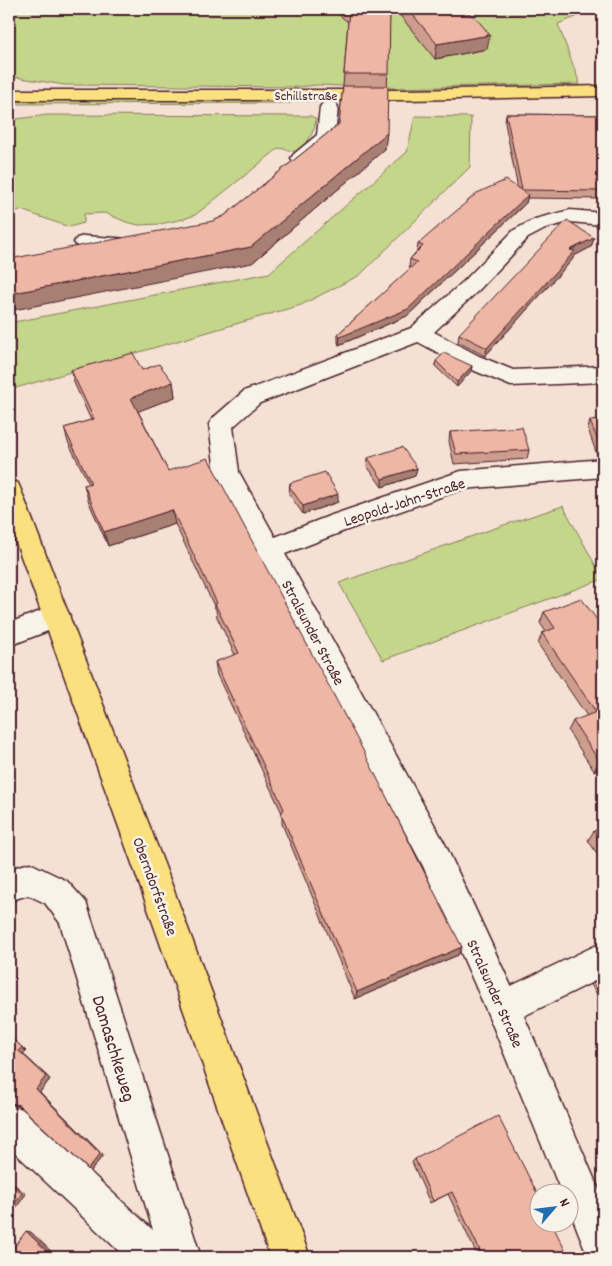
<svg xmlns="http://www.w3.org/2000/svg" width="612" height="1266" font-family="Dekko,sans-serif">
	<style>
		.green { fill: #c4d68a; stroke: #877a5a }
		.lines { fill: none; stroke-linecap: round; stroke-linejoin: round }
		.minor-casing { stroke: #4a1f2b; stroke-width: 3 }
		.major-casing { stroke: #4a1f2b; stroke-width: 3 }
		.minor { fill: #f7f3e8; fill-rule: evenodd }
		.major { fill: #fbe080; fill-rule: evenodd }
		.wall { fill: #cd9d8d; stroke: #4a1f2b }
		.shaded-wall { fill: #a77f73; stroke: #4a1f2b }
		.building { fill: #eeb6a4; stroke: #4a1f2b }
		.labels { text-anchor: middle; stroke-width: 5; stroke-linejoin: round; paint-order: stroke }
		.far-street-label { font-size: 14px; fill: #4a1f2b; stroke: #f7f3e8 }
		.street-label { font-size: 16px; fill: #4a1f2b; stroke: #f7f3e8 }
		.near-street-label { font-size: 19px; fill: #4a1f2b; stroke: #f7f3e8 }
	</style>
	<rect width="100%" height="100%" fill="#f4e1d4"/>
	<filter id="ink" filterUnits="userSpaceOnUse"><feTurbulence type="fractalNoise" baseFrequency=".02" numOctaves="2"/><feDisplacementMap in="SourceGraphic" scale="10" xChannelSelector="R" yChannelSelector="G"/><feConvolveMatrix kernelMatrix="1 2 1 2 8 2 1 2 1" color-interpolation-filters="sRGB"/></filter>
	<g filter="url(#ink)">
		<g class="green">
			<polygon points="9,9 596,9 558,24 580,84 388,88 318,85 298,87 64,85 9,76"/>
			<polygon points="116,98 292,98 292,103 9,104 9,102"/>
			<path d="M47,115L311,116L316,119C315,133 307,142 297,152L279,148L208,205L195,215L184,219L160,224L139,225L126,222L105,213L84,214V223L69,227L21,210L9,212V120Z"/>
			<polygon points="415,116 471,117 470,167 360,275 301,305 9,390 9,323 269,273 407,152"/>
			<polygon points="563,506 603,579 383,660 339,583 501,526"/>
		</g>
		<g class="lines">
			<defs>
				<g id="minor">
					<path d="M329,102L335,103L338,107L335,137C327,149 308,165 294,162L291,158L294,154L317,135L320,107L323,103Z"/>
					<polygon points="570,210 603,213 603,225 570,222 549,227 528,238 479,290 434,332 479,356 513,370 603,366 603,382 511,386 463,366 418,342 260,403 233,427 239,472 275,537 329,516 461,471 603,459 603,477 463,489 347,530 285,554 445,844 511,986 603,942 603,977 524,1016 603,1199 603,1257 588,1257 570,1211 570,1194 562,1194 490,1019 423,866 215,472 209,424 213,418 244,391 411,328 465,280 514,230 535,219"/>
					<polygon points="84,236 131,239 138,241 141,245 138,249 124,252 77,246 74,242 77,238"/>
					<polygon points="56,605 66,608 70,616 66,624 9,646 9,623"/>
					<polygon points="30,863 67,881 86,902 201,1257 125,1257 9,1147 9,1104 22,1109 153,1230 60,923 45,903 28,895 9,901 9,869"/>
				</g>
				<g id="major">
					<polygon points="603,86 603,96 407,100 9,100 9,90 407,90"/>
					<polygon points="9,481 18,483 21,490 166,869 310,1257 270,1257 134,869 9,523"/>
				</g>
			</defs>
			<use href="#minor" class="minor-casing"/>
			<use href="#major" class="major-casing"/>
			<use href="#minor" class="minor"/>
			<use href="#major" class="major"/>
		</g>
		<g class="wall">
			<polygon points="332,9 390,9 385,149 252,263 213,221 224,216 339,124 343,86 348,22 338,14 338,12"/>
			<polygon points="395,9 460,9 487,49 435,59"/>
			<polygon points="506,114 603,115 603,199 527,198 526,203 407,316 339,345 338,342 338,334 411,268 409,267 410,259 417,251 418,244 518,189 505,123"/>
			<polygon points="594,238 591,247 574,256 572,260 485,356 458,342 459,334"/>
			<polygon points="436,361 472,366 471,371 457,387 435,366"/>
			<polygon points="71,370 142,370 173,382 175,397 138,411 168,471 462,947 458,955 355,999 282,824 282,813 217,675 215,662 235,655 217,617 216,610 175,524 108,546 88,500 84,485 89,484 68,442 64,428 91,420 75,385"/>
			<polygon points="603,420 603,454 597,455 588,429 590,421"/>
			<polygon points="450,432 529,450 527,459 454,464 449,441"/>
			<polygon points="368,458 417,468 415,476 382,487 367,466"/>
			<polygon points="290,483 338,502 303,514 289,494"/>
			<polygon points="544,612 603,628 603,766 594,771 568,731 573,721 587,716 538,644 542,633 546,632 540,623"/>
			<polygon points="603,827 603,863 588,840 594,831"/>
			<polygon points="603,978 603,1003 591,985 593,983"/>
			<polygon points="9,1027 14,1031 9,1036 26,1051 23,1054 50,1079 40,1092 103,1155 91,1171 21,1107 9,1103"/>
			<polygon points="415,1159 557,1257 478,1257 448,1194 430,1203 412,1162"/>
		</g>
		<g class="shaded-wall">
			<polygon points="490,35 487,49 435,59 437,44"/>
			<polygon points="387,133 385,149 252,263 9,311 9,294 251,247"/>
			<polygon points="528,195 526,203 407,316 339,345 340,337"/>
			<polygon points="594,238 591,247 574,256 572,260 485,356 487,348 570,250"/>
			<polygon points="472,366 471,371 457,387 457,382"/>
			<polygon points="173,382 175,397 134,413 131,398"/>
			<polygon points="417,468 415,476 382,487 382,479"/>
			<polygon points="338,494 338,502 303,514 303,506"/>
			<polygon points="172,510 175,524 108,546 104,532"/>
			<polygon points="603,759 603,766 594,771 599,761"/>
			<polygon points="462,947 458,955 355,999 357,992"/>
			<polygon points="9,1028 14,1031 9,1036 26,1051 23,1054 50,1079 40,1092 103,1155 91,1171 88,1169 36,1089 19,1051 9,1036"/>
			<polygon points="9,1180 26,1194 9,1218"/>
			<polygon points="26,1231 31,1232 57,1257 53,1257"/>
		</g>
		<g class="building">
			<polygon points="349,9 390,9 389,74 344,74"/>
			<polygon points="408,9 460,9 475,17 490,35 437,44"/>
			<polygon points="343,86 388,86 387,133 251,247 9,294 9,259 213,221 224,216 339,124"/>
			<polygon points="506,114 603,115 603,191 522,190"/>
			<polygon points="506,180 528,195 408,309 340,337 338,334 417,262 410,259 423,246 418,244 477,193"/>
			<polygon points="567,220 594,238 570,250 575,251 487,348 459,334"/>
			<polygon points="133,353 142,370 159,364 173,382 131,398 168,471 208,458 365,754 462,947 357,992 281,814 284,809 215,662 239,653 215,604 217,603 172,510 104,532 84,485 91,483 64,428 94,419 71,370"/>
			<polygon points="444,353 472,366 457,382 436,361"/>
			<polygon points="603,420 603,446 600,446 590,421"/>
			<polygon points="522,427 529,450 456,454 450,432"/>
			<polygon points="402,447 417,468 382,479 368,458"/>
			<polygon points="325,472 338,494 303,506 289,486 291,485 290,483"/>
			<polygon points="581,598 603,628 603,759 599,761 573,721 596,712 542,633 555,628 544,612"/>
			<polygon points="603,827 603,845 594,831"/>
			<polygon points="603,978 603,998 593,983"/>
			<polygon points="9,1036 22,1047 19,1051 46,1076 36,1089 100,1154 88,1169 19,1105 9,1102"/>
			<polygon points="498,1116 540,1199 540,1224 552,1224 566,1252 557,1257 483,1257 452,1192 433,1201 415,1159"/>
			<polygon points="9,1182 22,1193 9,1211"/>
			<polygon points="26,1231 53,1257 9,1257 9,1254"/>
		</g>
	</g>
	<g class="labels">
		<g class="far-street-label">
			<text x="306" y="100">Schillstraße</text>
		</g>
		<g class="street-label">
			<text transform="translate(404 501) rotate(-18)" y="6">Leopold-Jahn-Straße</text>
			<text transform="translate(314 632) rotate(62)" y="6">Stralsunder Straße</text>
			<text transform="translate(156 886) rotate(70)" y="6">Oberndorfstraße</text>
			<text transform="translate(496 993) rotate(66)" y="6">Stralsunder Straße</text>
		</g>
		<g class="near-street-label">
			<text transform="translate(115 1048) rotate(73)" y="7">Damaschkeweg</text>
		</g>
	</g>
	<rect width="612" height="1266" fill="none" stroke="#f7f3e8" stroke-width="30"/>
	<rect x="15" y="15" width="582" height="1236" fill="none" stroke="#4a1f2b" stroke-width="2" filter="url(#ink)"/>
	<g transform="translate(554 1208) rotate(62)"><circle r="24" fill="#f7f3e8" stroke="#b29e9c"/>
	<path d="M0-4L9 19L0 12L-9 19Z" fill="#1f6fb2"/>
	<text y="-8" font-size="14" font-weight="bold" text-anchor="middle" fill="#4a1f2b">N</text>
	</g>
</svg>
